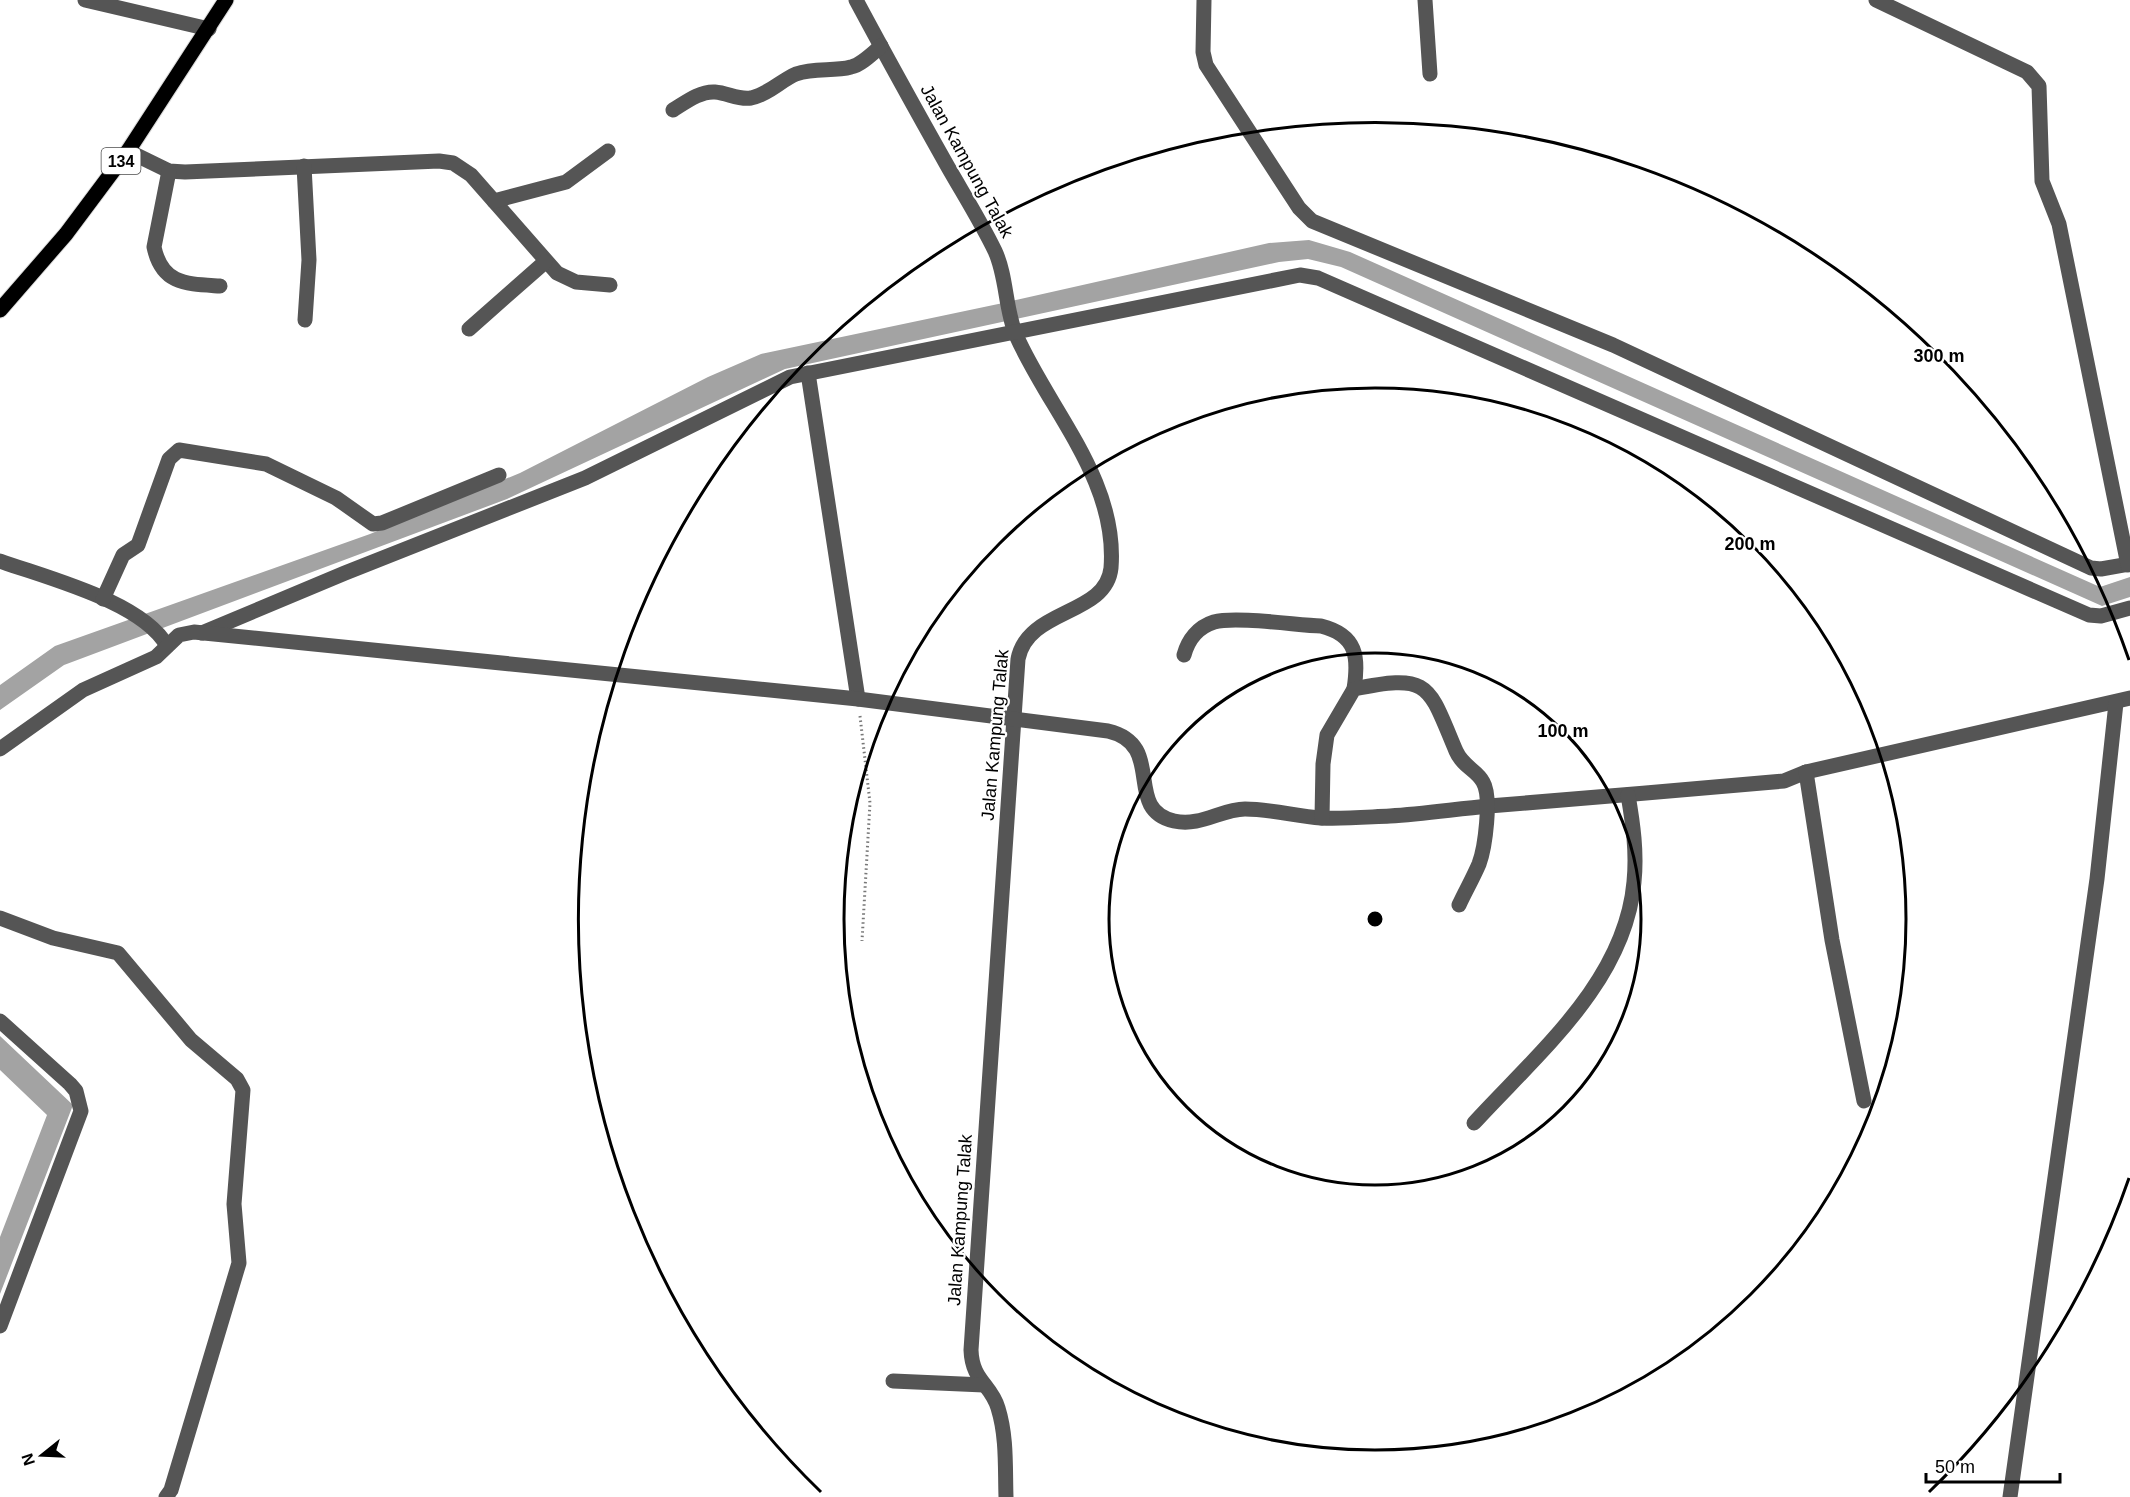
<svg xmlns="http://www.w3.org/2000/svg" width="2130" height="1497" font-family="Arial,sans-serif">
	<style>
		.water { fill: #a3a3a3 }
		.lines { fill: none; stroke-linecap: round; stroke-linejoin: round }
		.major-casing { stroke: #dbdbdb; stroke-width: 17 }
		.path { stroke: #777; stroke-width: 3; stroke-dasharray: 1.5 3; stroke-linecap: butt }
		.minor { stroke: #555; stroke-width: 15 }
		.major { stroke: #000; stroke-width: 15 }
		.ring { fill: none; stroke: #000; stroke-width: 3 }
		.labels { text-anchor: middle; stroke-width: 4.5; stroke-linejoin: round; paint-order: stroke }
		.shield { fill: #fff; stroke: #4c4c4c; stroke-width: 1.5 }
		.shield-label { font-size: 16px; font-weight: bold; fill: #000 }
		.street-label { font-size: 18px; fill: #000; stroke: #fff }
		.centre { fill: #000; stroke: #fff; stroke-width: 3 }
		.ring-label { font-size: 18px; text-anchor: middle; font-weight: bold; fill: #000; stroke: #fff; stroke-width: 4.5; stroke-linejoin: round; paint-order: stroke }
	</style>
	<rect width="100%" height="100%" fill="#fff"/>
	<g class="water">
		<polygon points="1309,240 1350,252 2100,587 2130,577 2130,597 2102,606 1341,267 1308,259 1279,262 785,369 507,499 64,665 0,710 0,685 55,646 370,534 520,473 708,377 761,354 1003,303 1269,243"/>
		<polygon points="0,1036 73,1105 0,1294 0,1237 47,1115 0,1070"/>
	</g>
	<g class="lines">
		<defs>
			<polyline id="major" points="0,310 66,234 128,151 226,0"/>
		</defs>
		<use href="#major" class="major-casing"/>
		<polyline class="path" points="860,716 870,803 862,941"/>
		<g class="minor">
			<polyline points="85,0 209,29"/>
			<path d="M856,0C886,56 917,112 948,167C964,195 981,222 995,251C1007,277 1005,309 1016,335C1049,410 1118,480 1111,568C1106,616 1028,608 1018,659L971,1350C972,1381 991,1384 998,1408C1007,1437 1005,1467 1006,1497"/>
			<polyline points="1204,0 1203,52 1206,65 1299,208 1312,221 1613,345 2091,568 2101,569 2130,564"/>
			<polyline points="1425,0 1430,74"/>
			<polyline points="1876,0 2027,72 2039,86 2042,181 2059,224 2128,565"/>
			<path d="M673,110C686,102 700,91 715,92C728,93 738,100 751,98C769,94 780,81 796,74C815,67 833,72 851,67C861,65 873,53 881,46"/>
			<polyline points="128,151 169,171 185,172 439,161 453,163 471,175 557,273 576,282 610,285"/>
			<polyline points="304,166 309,260 305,320"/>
			<path d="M169,171L154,247C162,285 187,284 220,286"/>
			<polyline points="494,201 566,182 608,151"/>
			<polyline points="469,329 545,262"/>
			<polyline points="808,373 858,699"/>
			<path d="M0,561C47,578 143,602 167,646"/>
			<polyline points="103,599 123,555 138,545 169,459 179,450 266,464 336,498 373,524 382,523 499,475"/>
			<polyline points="202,633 345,573 585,478 790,377 1300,275 1318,278 2089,615 2101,616 2130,608"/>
			<path d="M1184,655C1188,640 1198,627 1214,622C1235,616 1296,625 1321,626C1357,635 1359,657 1354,689"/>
			<path d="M0,749L83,690L156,657L179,635L194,632L858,699L1108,731C1167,745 1122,809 1174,821C1201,827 1221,809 1245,809C1270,809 1296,816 1321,818C1344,819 1367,817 1390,816C1423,814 1456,809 1489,806C1587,798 1686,790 1784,781L1806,772L2130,698"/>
			<polyline points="1806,772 1832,940 1864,1101"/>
			<path d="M1322,818L1323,764L1327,735L1354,689C1431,673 1428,685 1456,751C1463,767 1477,770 1483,782C1492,797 1485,848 1479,864C1473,878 1465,892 1459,905"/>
			<polyline points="0,918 53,938 118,953 191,1040 237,1079 243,1090 234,1204 239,1263 171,1490 166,1497"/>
			<polyline points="0,1021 70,1084 76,1091 81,1111 0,1326"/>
			<path d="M1474,1123C1537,1054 1625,982 1634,882C1637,852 1633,824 1628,795"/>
			<polyline points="893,1381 984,1385"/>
			<polyline points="2010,1497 2097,879 2116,703"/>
		</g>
		<use href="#major" class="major"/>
	</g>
	<g class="ring">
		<circle cx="1375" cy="919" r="266"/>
		<circle cx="1375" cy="919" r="531"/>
		<path d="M2129 1178A797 797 0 0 1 1929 1492M821 1492A797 797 0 1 1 2129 660"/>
	</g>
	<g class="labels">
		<rect class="shield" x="101.5" y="148" width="39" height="26" rx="4.5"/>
		<g class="shield-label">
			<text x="121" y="167">134</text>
		</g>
		<g class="street-label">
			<text transform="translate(967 161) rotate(61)" y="6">Jalan Kampung Talak</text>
			<text transform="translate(995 735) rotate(-85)" y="6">Jalan Kampung Talak</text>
			<text transform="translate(960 1220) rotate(-86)" y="6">Jalan Kampung Talak</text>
		</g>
	</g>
	<circle cx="1375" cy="919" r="9" class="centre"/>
	<g class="ring-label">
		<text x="1939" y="362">300 m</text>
		<text x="1750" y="550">200 m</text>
		<text x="1563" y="737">100 m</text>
	</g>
	<g transform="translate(42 1455) rotate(252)" stroke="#ffffff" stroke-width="4.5" paint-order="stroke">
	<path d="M0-4.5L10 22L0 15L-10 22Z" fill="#000000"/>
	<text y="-9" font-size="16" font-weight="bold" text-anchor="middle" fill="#000000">N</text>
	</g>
	<path d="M1926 1473v9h134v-9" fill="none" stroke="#000000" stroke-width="3"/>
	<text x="1935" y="1473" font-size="18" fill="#000000" stroke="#ffffff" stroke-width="4.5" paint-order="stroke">50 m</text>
</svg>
